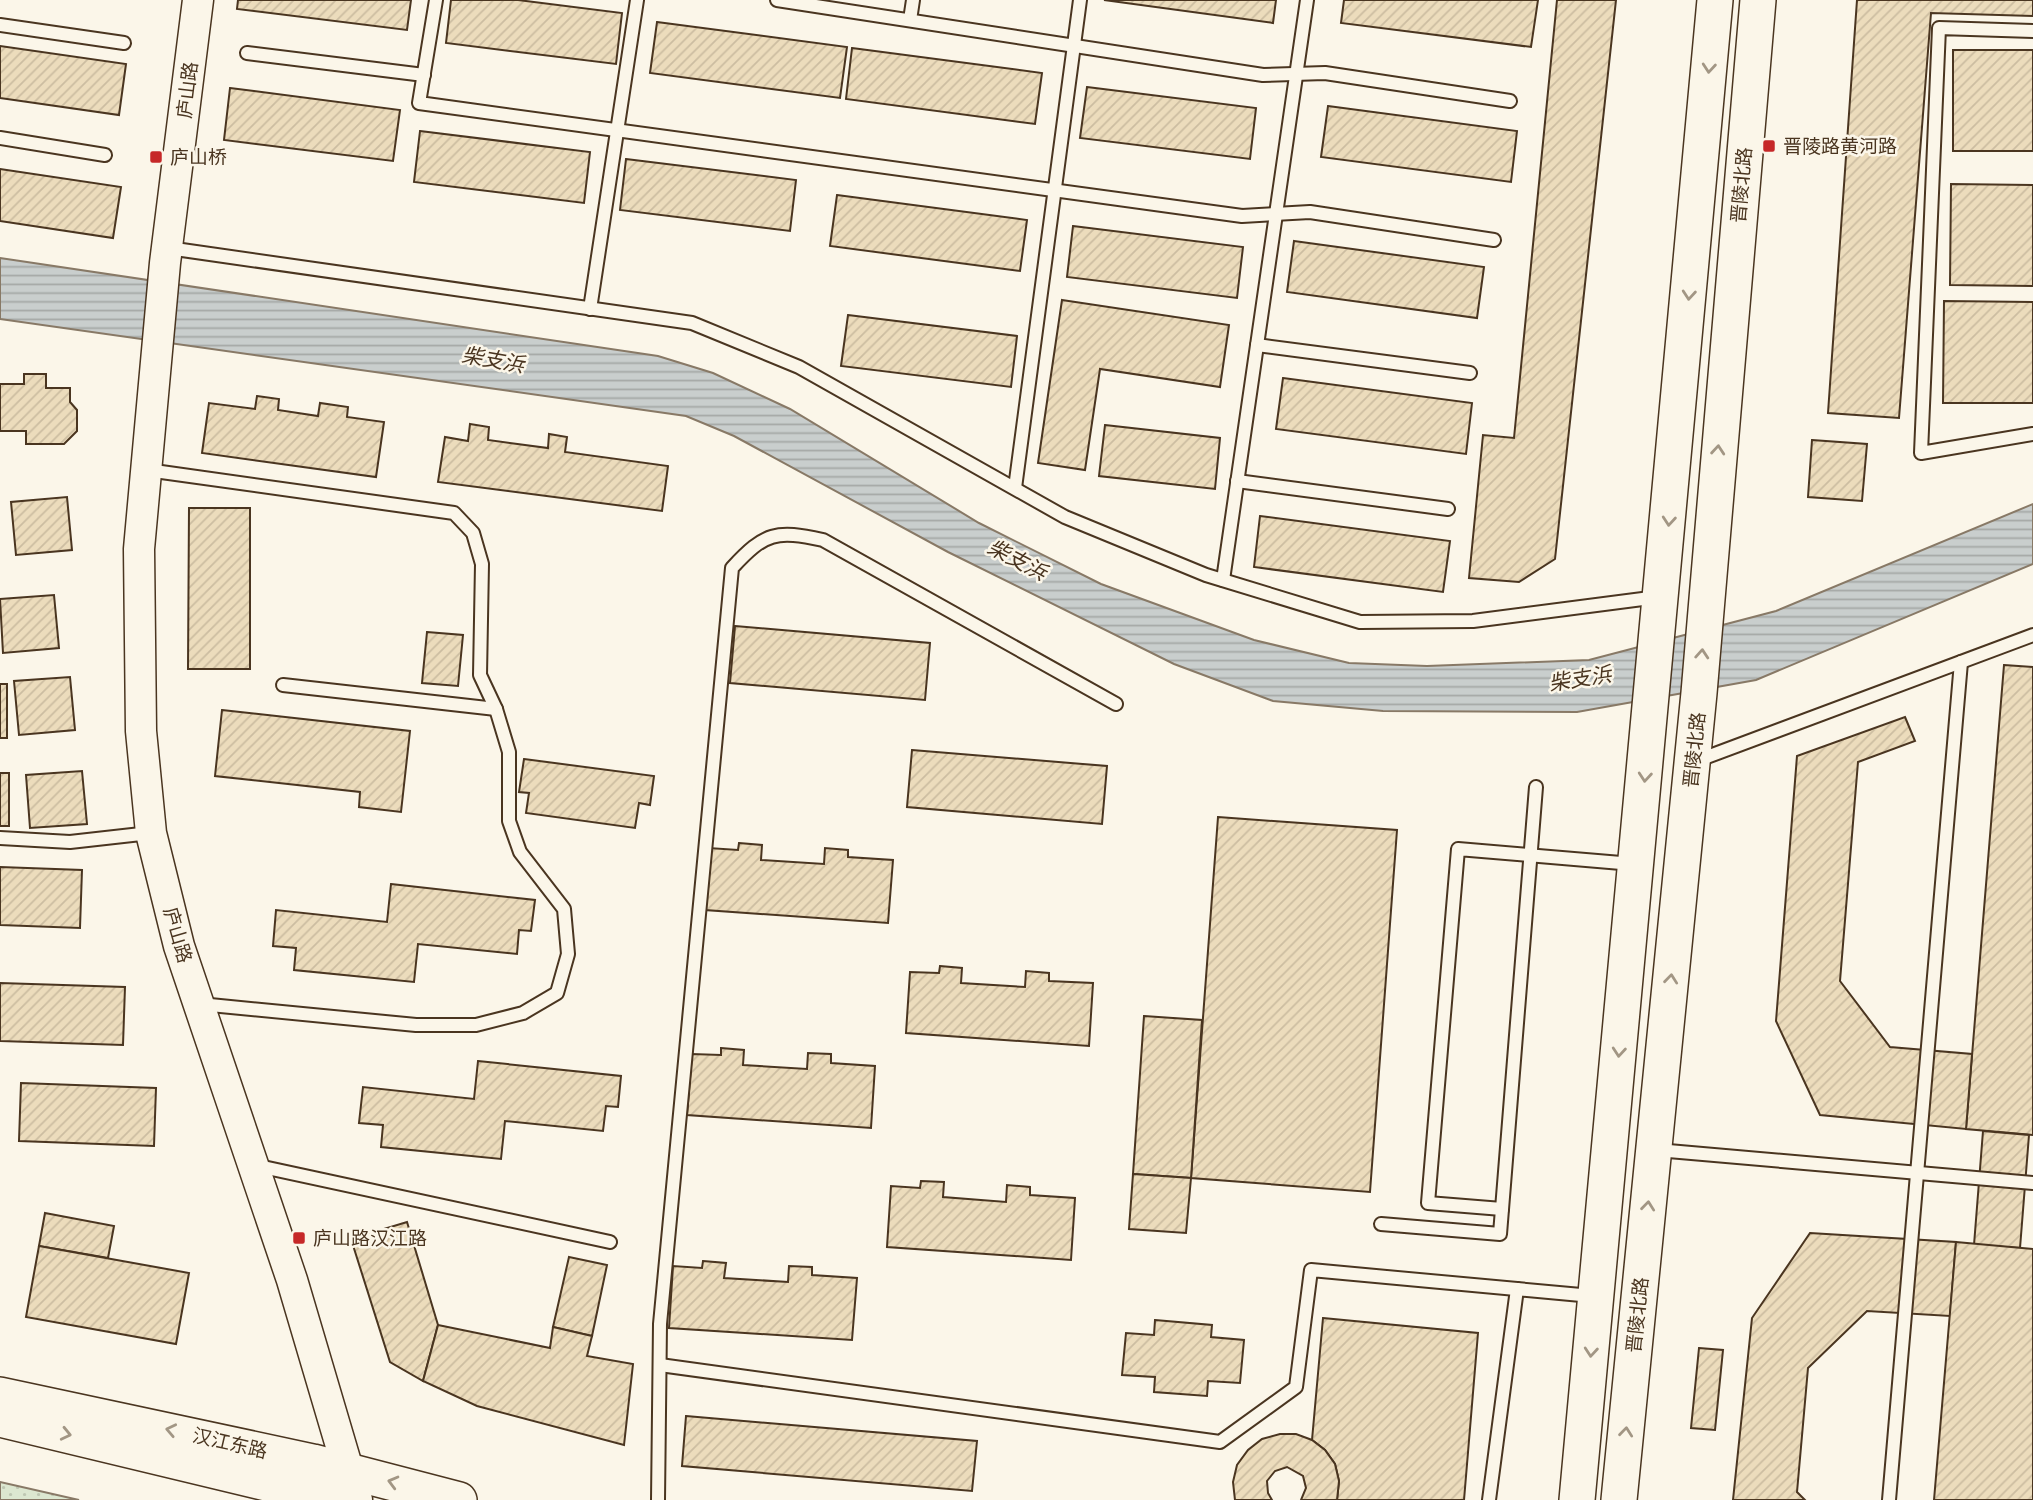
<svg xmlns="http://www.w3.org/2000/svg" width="2033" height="1500" font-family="Commissioner,'Noto Sans SC',sans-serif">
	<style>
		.grass { fill: url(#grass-dots); stroke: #887966; stroke-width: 2 }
		.water { fill: url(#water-rules); stroke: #887966; stroke-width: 2 }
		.building { fill: url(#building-hatch); stroke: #4a3520; stroke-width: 2 }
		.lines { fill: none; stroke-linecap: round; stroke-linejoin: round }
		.service-casing { stroke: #4a3520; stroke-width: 16 }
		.tertiary-casing { stroke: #4a3520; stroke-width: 33 }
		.secondary-casing { stroke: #4a3520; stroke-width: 38 }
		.service { stroke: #fbf6e9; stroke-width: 12 }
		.tertiary { stroke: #fbf6e9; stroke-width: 30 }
		.secondary { stroke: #fbf6e9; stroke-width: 35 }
		.oneway { stroke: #a29684 }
		.poi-dot { fill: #c62828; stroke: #fbf6e9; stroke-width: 2.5 }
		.labels { text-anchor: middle; stroke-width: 5; stroke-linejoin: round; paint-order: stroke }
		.street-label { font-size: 19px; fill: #4a3520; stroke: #fbf6e9 }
		.poi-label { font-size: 19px; fill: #4a3520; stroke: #fbf6e9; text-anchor: start }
		.water-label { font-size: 21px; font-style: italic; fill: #4a3520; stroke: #fbf6e9 }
	</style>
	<defs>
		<pattern id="grass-dots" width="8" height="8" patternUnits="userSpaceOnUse" patternTransform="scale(1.75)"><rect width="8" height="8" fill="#dce7d0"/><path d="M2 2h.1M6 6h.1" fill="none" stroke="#bec7b2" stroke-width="1.8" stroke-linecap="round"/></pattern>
		<pattern id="water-rules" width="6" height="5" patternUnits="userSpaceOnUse" patternTransform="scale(1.75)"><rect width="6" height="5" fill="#c9cecd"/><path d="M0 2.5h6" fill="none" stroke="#a5a8a6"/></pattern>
		<pattern id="building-hatch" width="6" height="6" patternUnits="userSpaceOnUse" patternTransform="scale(1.75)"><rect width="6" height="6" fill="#ecdcbc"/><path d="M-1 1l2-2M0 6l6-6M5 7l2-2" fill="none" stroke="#ccbda1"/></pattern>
	</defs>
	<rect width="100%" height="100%" fill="#fbf6e9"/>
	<polygon class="grass" points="0,1482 79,1500 0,1500"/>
	<polygon class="water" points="0,258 658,356 713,373 790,409 979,523 1101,584 1254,640 1349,663 1427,666 1589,660 1776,611 2033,504 2033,564 1756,680 1577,712 1383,711 1273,701 1174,664 948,552 734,436 686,416 0,319"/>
	<g class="building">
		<polygon points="238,0 411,0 407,30 237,9"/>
		<polygon points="451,0 518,0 622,13 616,64 446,43"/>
		<polygon points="1104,0 1276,0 1273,23"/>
		<polygon points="1344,0 1538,0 1531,47 1341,23"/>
		<polygon points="1557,0 1616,0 1555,559 1519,582 1469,578 1483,435 1514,438"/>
		<polygon points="1857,0 2033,0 2033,16 1931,13 1899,418 1828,413"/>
		<polygon points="657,22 847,47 840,98 650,73"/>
		<polygon points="0,46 126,64 119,115 0,98"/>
		<polygon points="852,48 1042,73 1035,124 846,99"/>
		<rect x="1953" y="50" width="80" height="101"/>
		<polygon points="1087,87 1256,108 1250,159 1080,138"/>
		<polygon points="230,88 400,110 393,161 224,140"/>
		<polygon points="1328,106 1517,131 1511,182 1321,157"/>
		<polygon points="420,131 590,152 584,203 414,182"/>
		<polygon points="626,159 796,180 790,231 620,210"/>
		<polygon points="0,169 121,187 113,238 0,221"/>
		<polygon points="1951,184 2033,185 2033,286 1950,285"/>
		<polygon points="837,195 1027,220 1020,271 830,246"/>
		<polygon points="1073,226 1243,247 1237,298 1067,277"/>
		<polygon points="1294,241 1484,267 1477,318 1287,292"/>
		<polygon points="1062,300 1229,325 1220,387 1100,369 1085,470 1038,463"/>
		<polygon points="1944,301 2033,302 2033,403 1943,403"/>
		<polygon points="848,315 1017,336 1011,387 841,366"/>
		<polygon points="24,374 46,374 46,388 70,388 70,402 77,410 77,431 64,444 26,444 26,431 0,431 0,384 24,384"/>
		<polygon points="1283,378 1472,403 1466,454 1276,429"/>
		<polygon points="257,396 279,399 278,410 318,416 320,403 348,407 347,417 384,422 376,477 202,453 209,403 255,409"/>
		<polygon points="470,424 489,427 488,440 548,448 549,434 567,437 565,452 668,466 662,511 438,482 445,437 468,441"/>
		<polygon points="1105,425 1220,438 1215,489 1099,476"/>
		<polygon points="1812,440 1867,444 1862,501 1808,497"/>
		<polygon points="67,497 72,550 16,555 11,502"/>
		<polygon points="189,508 250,508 250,669 188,669"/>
		<polygon points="1260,516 1450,541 1443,592 1254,567"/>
		<polygon points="54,595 59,648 3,653 0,599"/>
		<polygon points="735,626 930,643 925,700 730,683"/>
		<polygon points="427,632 463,635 458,686 422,683"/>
		<polygon points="2004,665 2033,667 2033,1135 1966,1129"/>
		<polygon points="70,677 75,730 19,735 14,681"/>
		<rect x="0" y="684" width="7" height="54"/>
		<polygon points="222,710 410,731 401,812 359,807 360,792 215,776"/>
		<polygon points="1905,717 1915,741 1858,762 1840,981 1890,1047 1972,1054 1966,1129 1820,1115 1776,1021 1797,756"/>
		<polygon points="912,750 1107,766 1102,824 907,807"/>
		<polygon points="524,759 654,776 650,805 639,803 635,828 526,813 529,793 519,792"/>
		<polygon points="82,771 87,824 30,828 26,775"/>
		<rect x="0" y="773" width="9" height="53"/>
		<polygon points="1218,817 1397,830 1370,1192 1191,1178"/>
		<polygon points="739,843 762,845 761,860 824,864 825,848 848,850 848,857 893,860 888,923 705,910 709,848 738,850"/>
		<polygon points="0,867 82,870 80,928 0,925"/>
		<polygon points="391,884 535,900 531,931 519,930 517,954 418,944 414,982 294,970 296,948 273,946 276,910 387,922"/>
		<polygon points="940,966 962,968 961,983 1025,987 1026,971 1049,973 1049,981 1093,983 1089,1046 906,1033 910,972 939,973"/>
		<polygon points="0,983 125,987 123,1045 0,1041"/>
		<polygon points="1144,1016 1202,1020 1191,1178 1133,1174"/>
		<polygon points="721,1048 744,1050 743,1065 807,1069 808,1053 831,1054 831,1063 875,1066 871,1128 687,1115 692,1054 721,1055"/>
		<polygon points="478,1061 621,1076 618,1107 606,1106 603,1131 505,1121 501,1159 381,1147 383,1125 359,1123 363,1087 474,1099"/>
		<polygon points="21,1083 156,1088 154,1146 19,1141"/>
		<polygon points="1983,1131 2029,1135 2020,1248 1974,1245"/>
		<polygon points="1133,1174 1191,1178 1186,1233 1129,1229"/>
		<polygon points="921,1181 944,1182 943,1197 1006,1202 1007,1185 1030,1187 1030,1195 1075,1198 1071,1260 887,1247 891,1186 920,1188"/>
		<polygon points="45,1213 114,1226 108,1258 39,1246"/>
		<polygon points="407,1222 438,1325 423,1381 390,1362 351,1239"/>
		<polygon points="1810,1233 1956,1242 1950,1316 1867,1311 1808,1368 1797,1492 1805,1500 1733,1500 1752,1318"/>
		<polygon points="1956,1242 2033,1249 2033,1500 1934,1500"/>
		<polygon points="39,1246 189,1273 176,1344 26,1317"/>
		<polygon points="569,1257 607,1265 592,1336 553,1327"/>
		<polygon points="703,1261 726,1263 724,1278 788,1282 789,1266 812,1267 812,1275 857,1278 852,1340 669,1328 673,1266 702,1268"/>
		<polygon points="1323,1318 1478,1333 1464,1500 1337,1500 1339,1481 1335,1464 1325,1450 1312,1440"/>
		<polygon points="1155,1320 1212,1325 1211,1337 1244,1340 1240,1383 1208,1381 1207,1396 1154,1392 1155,1377 1122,1375 1126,1333 1154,1335"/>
		<polygon points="438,1325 550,1348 553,1327 592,1336 587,1356 633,1364 624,1445 477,1406 423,1381"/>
		<polygon points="1699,1348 1723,1350 1715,1430 1691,1428"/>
		<polygon points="686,1416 977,1441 972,1491 682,1466"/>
		<polygon points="1280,1434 1296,1434 1312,1440 1325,1450 1335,1464 1339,1481 1337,1500 1301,1500 1306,1488 1303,1476 1287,1467 1275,1471 1267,1481 1268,1493 1272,1500 1235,1500 1233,1482 1237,1465 1248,1450 1262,1439"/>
	</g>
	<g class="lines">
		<defs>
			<g id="service">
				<polyline points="436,0 419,103 1242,216 1310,212 1494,240"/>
				<polyline points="777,0 1263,75 1325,73 1510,101"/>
				<polyline points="910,20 913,0"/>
				<polyline points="0,25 124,43"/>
				<polyline points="2033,31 1939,28 1921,453 2033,434"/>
				<polyline points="247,53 424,75"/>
				<polyline points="0,138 105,155"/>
				<polyline points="168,248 692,323 799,367 1065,517 1206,575 1360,622 1473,621 1658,597"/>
				<polyline points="590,309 637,0"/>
				<polyline points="1257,345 1470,373"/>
				<polyline points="147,470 454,513 473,533 482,564 480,675 496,709 509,752 509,821 520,852 564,909 568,954 557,993 523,1013 476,1025 416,1025 200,1004"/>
				<polyline points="1237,481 1448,509"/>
				<polyline points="1015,488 1080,0"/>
				<polyline points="1223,580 1307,0"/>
				<polyline points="283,685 496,709"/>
				<polyline points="1696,761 2033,635"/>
				<polyline points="0,838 70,842 150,833"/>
				<polyline points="1657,1150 2033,1183"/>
				<polyline points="254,1165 610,1242"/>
				<polyline points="1502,1209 1428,1203 1458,849 1633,864"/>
				<polyline points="1381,1224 1500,1234 1536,787"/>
				<polyline points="660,1365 1220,1442 1296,1387 1311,1270 1592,1296"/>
				<path d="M658,1500L660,1324L732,568C765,532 776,530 823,540L1116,704"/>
				<polyline points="1489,1500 1517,1289"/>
				<polyline points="1889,1500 1961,662"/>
			</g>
			<polyline id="tertiary" points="198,0 165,263 139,549 141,731 151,833 179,946 292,1280 357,1500"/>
			<g id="secondary">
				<polyline points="0,1395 313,1462 459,1500"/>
				<polyline points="0,1419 337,1500"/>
				<polyline points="1577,1500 1715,0"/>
				<polyline points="1619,1500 1699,693 1758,0"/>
			</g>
		</defs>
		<use href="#service" class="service-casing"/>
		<use href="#tertiary" class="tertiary-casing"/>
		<use href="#secondary" class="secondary-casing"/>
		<use href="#service" class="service"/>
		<use href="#tertiary" class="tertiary"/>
		<use href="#secondary" class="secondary"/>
	</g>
	<defs><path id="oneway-chevron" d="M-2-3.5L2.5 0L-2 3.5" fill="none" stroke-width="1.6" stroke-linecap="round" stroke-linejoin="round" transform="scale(1.75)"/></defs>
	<g class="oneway">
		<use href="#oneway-chevron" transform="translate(1709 68) rotate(95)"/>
		<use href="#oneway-chevron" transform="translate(1689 295) rotate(95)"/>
		<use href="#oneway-chevron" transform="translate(1718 450) rotate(-85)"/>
		<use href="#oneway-chevron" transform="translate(1669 521) rotate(95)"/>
		<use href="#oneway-chevron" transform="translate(1702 654) rotate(-86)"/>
		<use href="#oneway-chevron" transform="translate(1645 777) rotate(95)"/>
		<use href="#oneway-chevron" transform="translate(1671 979) rotate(-84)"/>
		<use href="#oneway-chevron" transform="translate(1619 1052) rotate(95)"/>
		<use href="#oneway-chevron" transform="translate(1648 1206) rotate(-84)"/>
		<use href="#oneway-chevron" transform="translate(1591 1352) rotate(95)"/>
		<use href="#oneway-chevron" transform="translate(171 1430) rotate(-168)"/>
		<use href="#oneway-chevron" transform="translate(1626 1432) rotate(-84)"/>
		<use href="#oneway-chevron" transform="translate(66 1434) rotate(13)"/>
		<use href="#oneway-chevron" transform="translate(393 1482) rotate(-165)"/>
	</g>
	<g class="poi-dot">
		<rect x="1762" y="139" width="14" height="14" rx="3.5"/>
		<rect x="149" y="150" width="14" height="14" rx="3.5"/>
		<rect x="292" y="1231" width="14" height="14" rx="3.5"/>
	</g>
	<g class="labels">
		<g class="street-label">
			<text transform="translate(187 90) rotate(-83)" y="7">庐山路</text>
			<text transform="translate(1741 185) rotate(-85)" y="7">晋陵北路</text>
			<text transform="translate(1694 750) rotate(-84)" y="7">晋陵北路</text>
			<text transform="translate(178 935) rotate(74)" y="7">庐山路</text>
			<text transform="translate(1637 1315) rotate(-84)" y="7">晋陵北路</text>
			<text transform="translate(230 1443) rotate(13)" y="7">汉江东路</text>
		</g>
		<g class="poi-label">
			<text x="1783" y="153">晋陵路黄河路</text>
			<text x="170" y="164">庐山桥</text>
			<text x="313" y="1245">庐山路汉江路</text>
		</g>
		<g class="water-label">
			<text transform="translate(493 360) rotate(10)" y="7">柴支浜</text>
			<text transform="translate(1017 560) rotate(28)" y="7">柴支浜</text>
			<text transform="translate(1580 679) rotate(-9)" y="7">柴支浜</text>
		</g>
	</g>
</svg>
